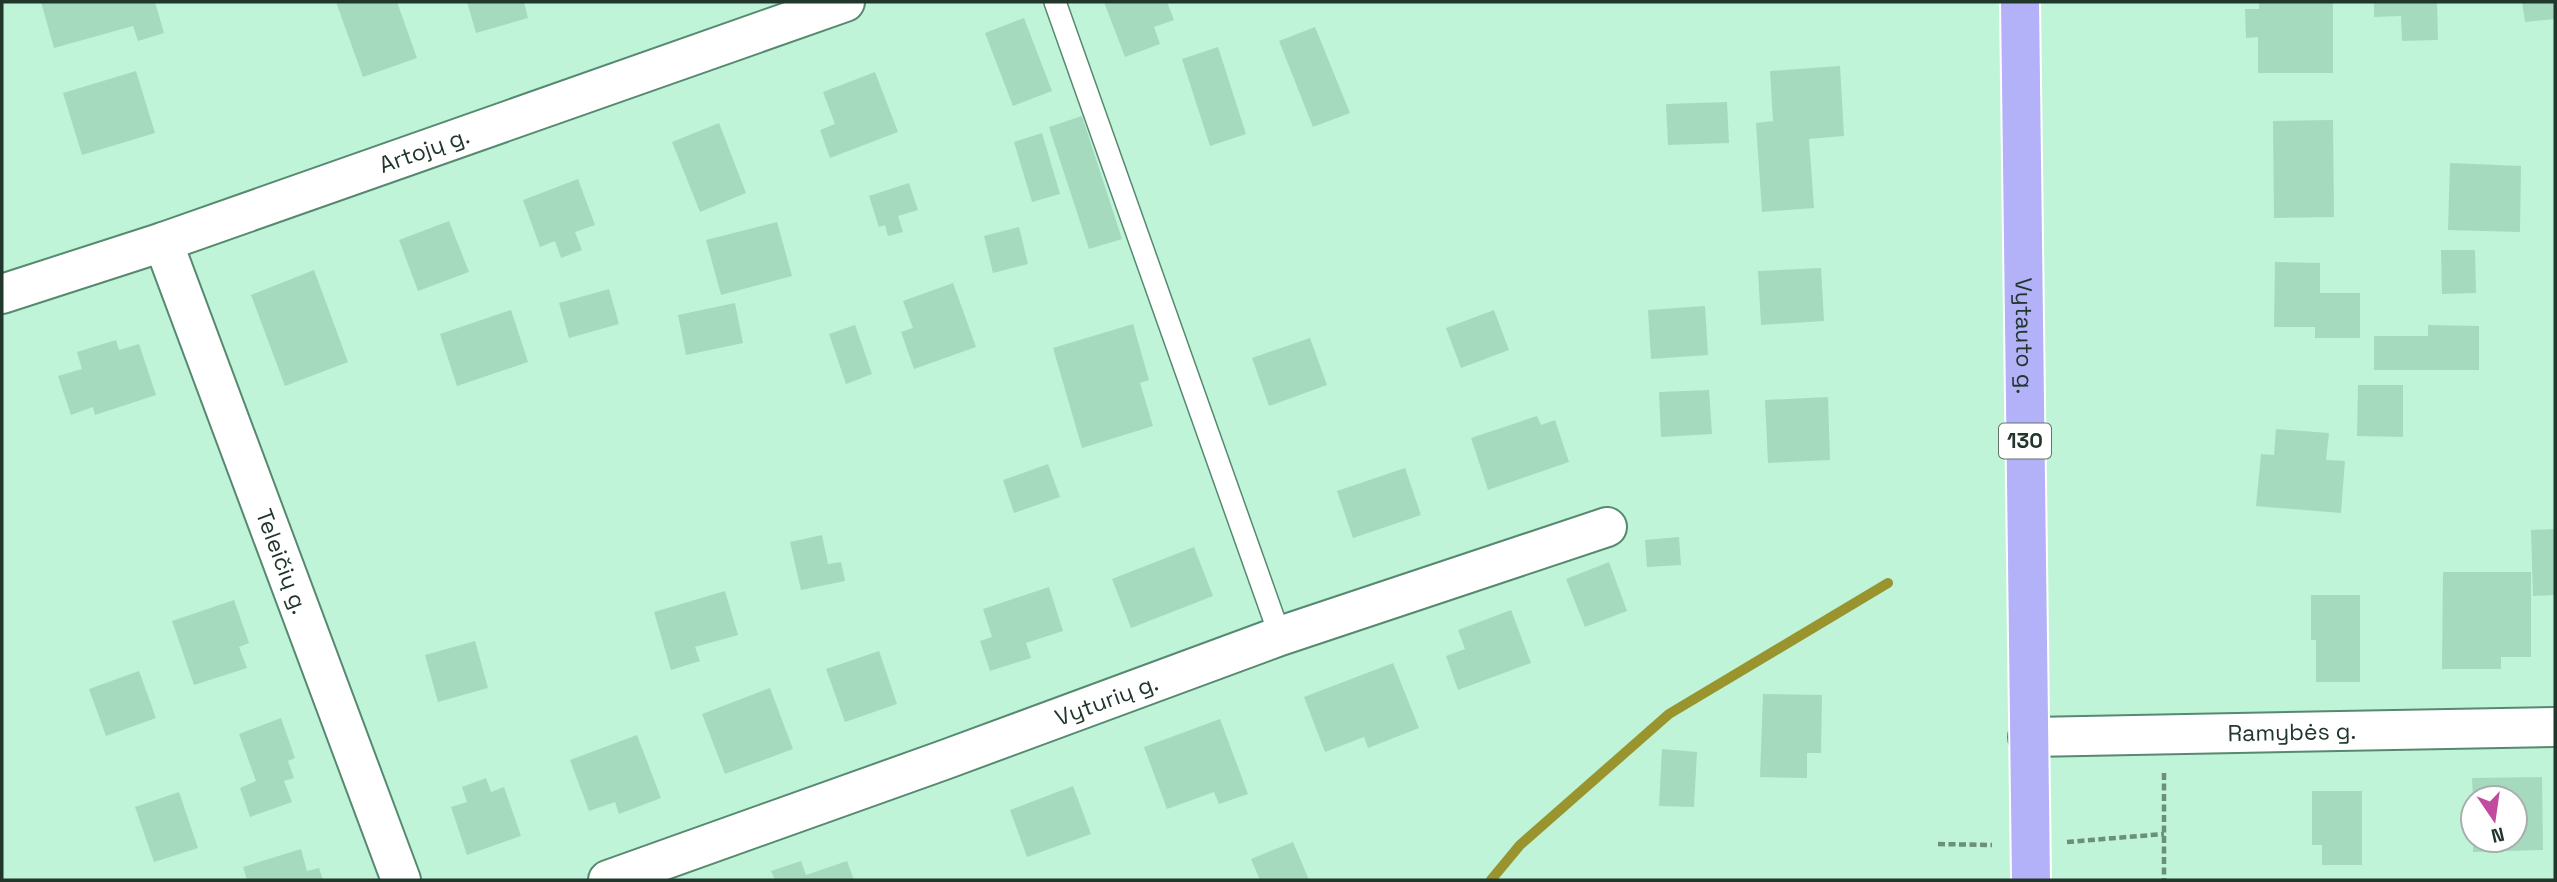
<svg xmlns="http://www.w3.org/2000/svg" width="2557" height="882" font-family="'Space Grotesk',sans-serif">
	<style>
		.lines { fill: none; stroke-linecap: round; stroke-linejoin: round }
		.stream { stroke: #9a942f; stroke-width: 10 }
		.building { fill: #a6dabf }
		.lane-casing { stroke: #578970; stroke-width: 24 }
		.street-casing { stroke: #578970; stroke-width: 42 }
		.secondary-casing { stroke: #578970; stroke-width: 42 }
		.primary-casing { stroke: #fff; stroke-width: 42 }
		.path { stroke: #6b8f7c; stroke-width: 4.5; stroke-dasharray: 7 3.5; stroke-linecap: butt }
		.lane { stroke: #fff; stroke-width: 21 }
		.street { stroke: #fff; stroke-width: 38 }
		.secondary { stroke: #fff; stroke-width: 38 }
		.primary { stroke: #b3b2f9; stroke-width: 38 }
		.labels { text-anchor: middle; stroke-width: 5; stroke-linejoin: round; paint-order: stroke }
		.shield { fill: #fff; stroke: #64736b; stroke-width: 2 }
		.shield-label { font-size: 21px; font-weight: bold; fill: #22372c }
		.street-label { font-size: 23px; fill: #22372c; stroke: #fff }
	</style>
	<rect width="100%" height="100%" fill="#bff4d8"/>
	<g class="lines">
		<polyline class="stream" points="1491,880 1520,845 1669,714 1888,583"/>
	</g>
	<g class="building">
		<polygon points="41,2 155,2 164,33 138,41 133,26 54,48"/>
		<polygon points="336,2 397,2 417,58 363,77"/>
		<polygon points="467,2 524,2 528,18 476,33"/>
		<polygon points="1104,2 1167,2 1174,20 1154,27 1160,44 1125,57"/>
		<polygon points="2259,2 2333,2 2333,73 2258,73 2258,37 2246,38 2245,9 2259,9"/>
		<polygon points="2374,2 2437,2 2438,40 2402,41 2401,16 2374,17"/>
		<polygon points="2522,2 2555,2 2555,19 2525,22"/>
		<polygon points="1024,18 1052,91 1013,106 985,33"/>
		<polygon points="1315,27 1350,113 1313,127 1279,41"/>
		<polygon points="1218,47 1246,134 1210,146 1182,59"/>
		<polygon points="1840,66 1844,136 1809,139 1814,208 1762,212 1756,123 1773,121 1770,71"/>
		<polygon points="136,71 155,133 82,155 63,93"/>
		<polygon points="875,72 898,132 830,158 820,130 835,124 823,92"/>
		<polygon points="1727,102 1729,143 1668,145 1666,104"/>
		<polygon points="1082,116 1122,239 1089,249 1049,127"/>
		<polygon points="2333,120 2334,217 2274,218 2273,121"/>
		<polygon points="719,123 746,193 700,212 672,142"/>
		<polygon points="1042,133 1060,194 1032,202 1014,142"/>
		<polygon points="2450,163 2521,166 2520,232 2448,230"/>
		<polygon points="578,179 595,225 575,232 582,250 561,258 555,241 540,247 523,200"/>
		<polygon points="909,183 918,210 898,216 903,232 888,236 885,225 879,227 869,196"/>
		<polygon points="449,221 469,272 418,291 399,240"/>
		<polygon points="777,222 792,276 721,295 706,240"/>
		<polygon points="1019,227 1028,264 993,273 984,236"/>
		<polygon points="2441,250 2475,250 2476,293 2442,294"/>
		<polygon points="2275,262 2320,263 2320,293 2360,293 2360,338 2315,338 2315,327 2274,327"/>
		<polygon points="1821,268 1824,321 1761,325 1758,271"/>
		<polygon points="314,270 348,362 285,386 251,295"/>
		<polygon points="953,283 976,347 914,369 901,332 913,328 903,301"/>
		<polygon points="609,289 619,324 569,338 559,303"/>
		<polygon points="735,303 743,343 686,355 678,315"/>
		<polygon points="1705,306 1708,355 1651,359 1648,310"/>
		<polygon points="511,310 528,362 457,386 440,334"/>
		<polygon points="1494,310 1509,350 1461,368 1446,328"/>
		<polygon points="1133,324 1149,380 1140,383 1153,426 1082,448 1053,348"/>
		<polygon points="855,325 872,374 846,384 829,334"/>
		<polygon points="2428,325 2479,326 2479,370 2374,370 2374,336 2428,336"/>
		<polygon points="1310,338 1327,385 1269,406 1252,358"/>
		<polygon points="116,340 119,350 139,344 156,395 95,415 93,407 71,415 58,376 82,369 77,352"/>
		<polygon points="2358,385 2403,385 2403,437 2357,436"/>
		<polygon points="1709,390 1712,434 1661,437 1659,392"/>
		<polygon points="1828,397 1830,460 1768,463 1765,400"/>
		<polygon points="1537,416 1541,425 1555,420 1569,462 1488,490 1471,438"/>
		<polygon points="2276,429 2329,433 2326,460 2345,461 2341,513 2256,506 2261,454 2274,455"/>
		<polygon points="1048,464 1060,497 1014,513 1003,480"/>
		<polygon points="1405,468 1421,515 1353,538 1337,491"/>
		<polygon points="2555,529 2555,595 2533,596 2531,530"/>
		<polygon points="822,535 828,564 841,562 845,581 801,590 790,542"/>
		<polygon points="1679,537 1681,565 1647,567 1645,540"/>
		<polygon points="1194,547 1213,596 1131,628 1112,579"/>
		<polygon points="1609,562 1627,611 1585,627 1566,579"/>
		<polygon points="2443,572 2531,572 2531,657 2501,657 2501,669 2442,669"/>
		<polygon points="1049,587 1063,631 1026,643 1031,658 990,671 980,641 992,637 983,609"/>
		<polygon points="725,591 738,635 695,647 700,661 671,670 654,612"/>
		<polygon points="2311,595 2360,595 2360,682 2316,682 2316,640 2311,640"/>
		<polygon points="234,600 249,643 239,647 247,668 194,685 172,621"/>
		<polygon points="1511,610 1531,663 1458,690 1446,656 1465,649 1458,630"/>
		<polygon points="475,641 488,688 438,702 425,655"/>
		<polygon points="879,651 897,704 845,722 826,669"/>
		<polygon points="1393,663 1419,728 1368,748 1364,737 1325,752 1304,697"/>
		<polygon points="139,671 156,718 106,736 89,689"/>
		<polygon points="770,688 793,749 725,774 702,714"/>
		<polygon points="1763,694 1822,695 1821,753 1807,753 1807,778 1760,777"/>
		<polygon points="281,718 295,758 288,761 294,778 284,781 292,802 250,817 240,788 256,781 239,734"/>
		<polygon points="1220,719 1248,794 1219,804 1214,792 1167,809 1144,747"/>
		<polygon points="637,735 661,798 619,814 615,802 589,811 570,760"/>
		<polygon points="1662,749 1697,752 1694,807 1659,806"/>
		<polygon points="2542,777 2543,850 2473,852 2473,840 2515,840 2515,798 2473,798 2472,778"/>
		<polygon points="486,778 491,792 504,787 521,836 467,855 451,807 467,802 462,787"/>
		<polygon points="1073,786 1091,834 1027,857 1010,810"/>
		<polygon points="2312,791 2362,791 2362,865 2322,865 2322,845 2312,845"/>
		<polygon points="179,792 198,848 154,862 135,807"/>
		<polygon points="1293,842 1309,880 1260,880 1251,859"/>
		<polygon points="301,849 307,871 319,868 323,880 247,880 243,867"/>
		<polygon points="801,861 806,875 847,861 854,880 775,880 771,871"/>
	</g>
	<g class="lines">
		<defs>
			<polyline id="lane" points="1055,2 1280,636"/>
			<g id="street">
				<path id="s1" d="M163,242L401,880"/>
				<path id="s2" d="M2028,737L2555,727"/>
				<path id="s3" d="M608,880L944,760L1280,636L1607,527"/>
			</g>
			<g id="secondary">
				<path id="s4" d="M2,294L163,242L845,2"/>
			</g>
			<g id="primary">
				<path id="s5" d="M2020,2L2031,880"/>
			</g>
		</defs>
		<use href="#lane" class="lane-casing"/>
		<use href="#street" class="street-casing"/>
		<use href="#secondary" class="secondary-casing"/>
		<use href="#primary" class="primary-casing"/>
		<g class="path">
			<polyline points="2164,773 2164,880"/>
			<polyline points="2067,842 2164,834"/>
			<polyline points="1938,844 1992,845"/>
		</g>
		<use href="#lane" class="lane"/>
		<use href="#street" class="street"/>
		<use href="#secondary" class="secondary"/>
		<use href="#primary" class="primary"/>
	</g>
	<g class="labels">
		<rect class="shield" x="1999" y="423.5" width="52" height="35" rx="5"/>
		<g class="shield-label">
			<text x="2025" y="448">130</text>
		</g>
		<g class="street-label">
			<text dy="8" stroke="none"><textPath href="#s4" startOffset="446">Artojų g.</textPath></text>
			<text dy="8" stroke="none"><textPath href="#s5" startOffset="334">Vytauto g.</textPath></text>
			<text dy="8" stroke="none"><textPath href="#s1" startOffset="341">Teleičių g.</textPath></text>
			<text dy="8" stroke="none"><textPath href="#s3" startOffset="530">Vyturių g.</textPath></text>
			<text dy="8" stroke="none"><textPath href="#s2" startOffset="264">Ramybės g.</textPath></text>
		</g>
	</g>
	<rect width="2557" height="882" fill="none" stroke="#22372c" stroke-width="7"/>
	<g transform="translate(2494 819) rotate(167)"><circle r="33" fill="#ffffff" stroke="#a7afab" stroke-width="2"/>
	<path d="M0-5L12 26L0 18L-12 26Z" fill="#c34b9f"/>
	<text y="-10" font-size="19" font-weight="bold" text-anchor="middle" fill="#22372c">N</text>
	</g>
</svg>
